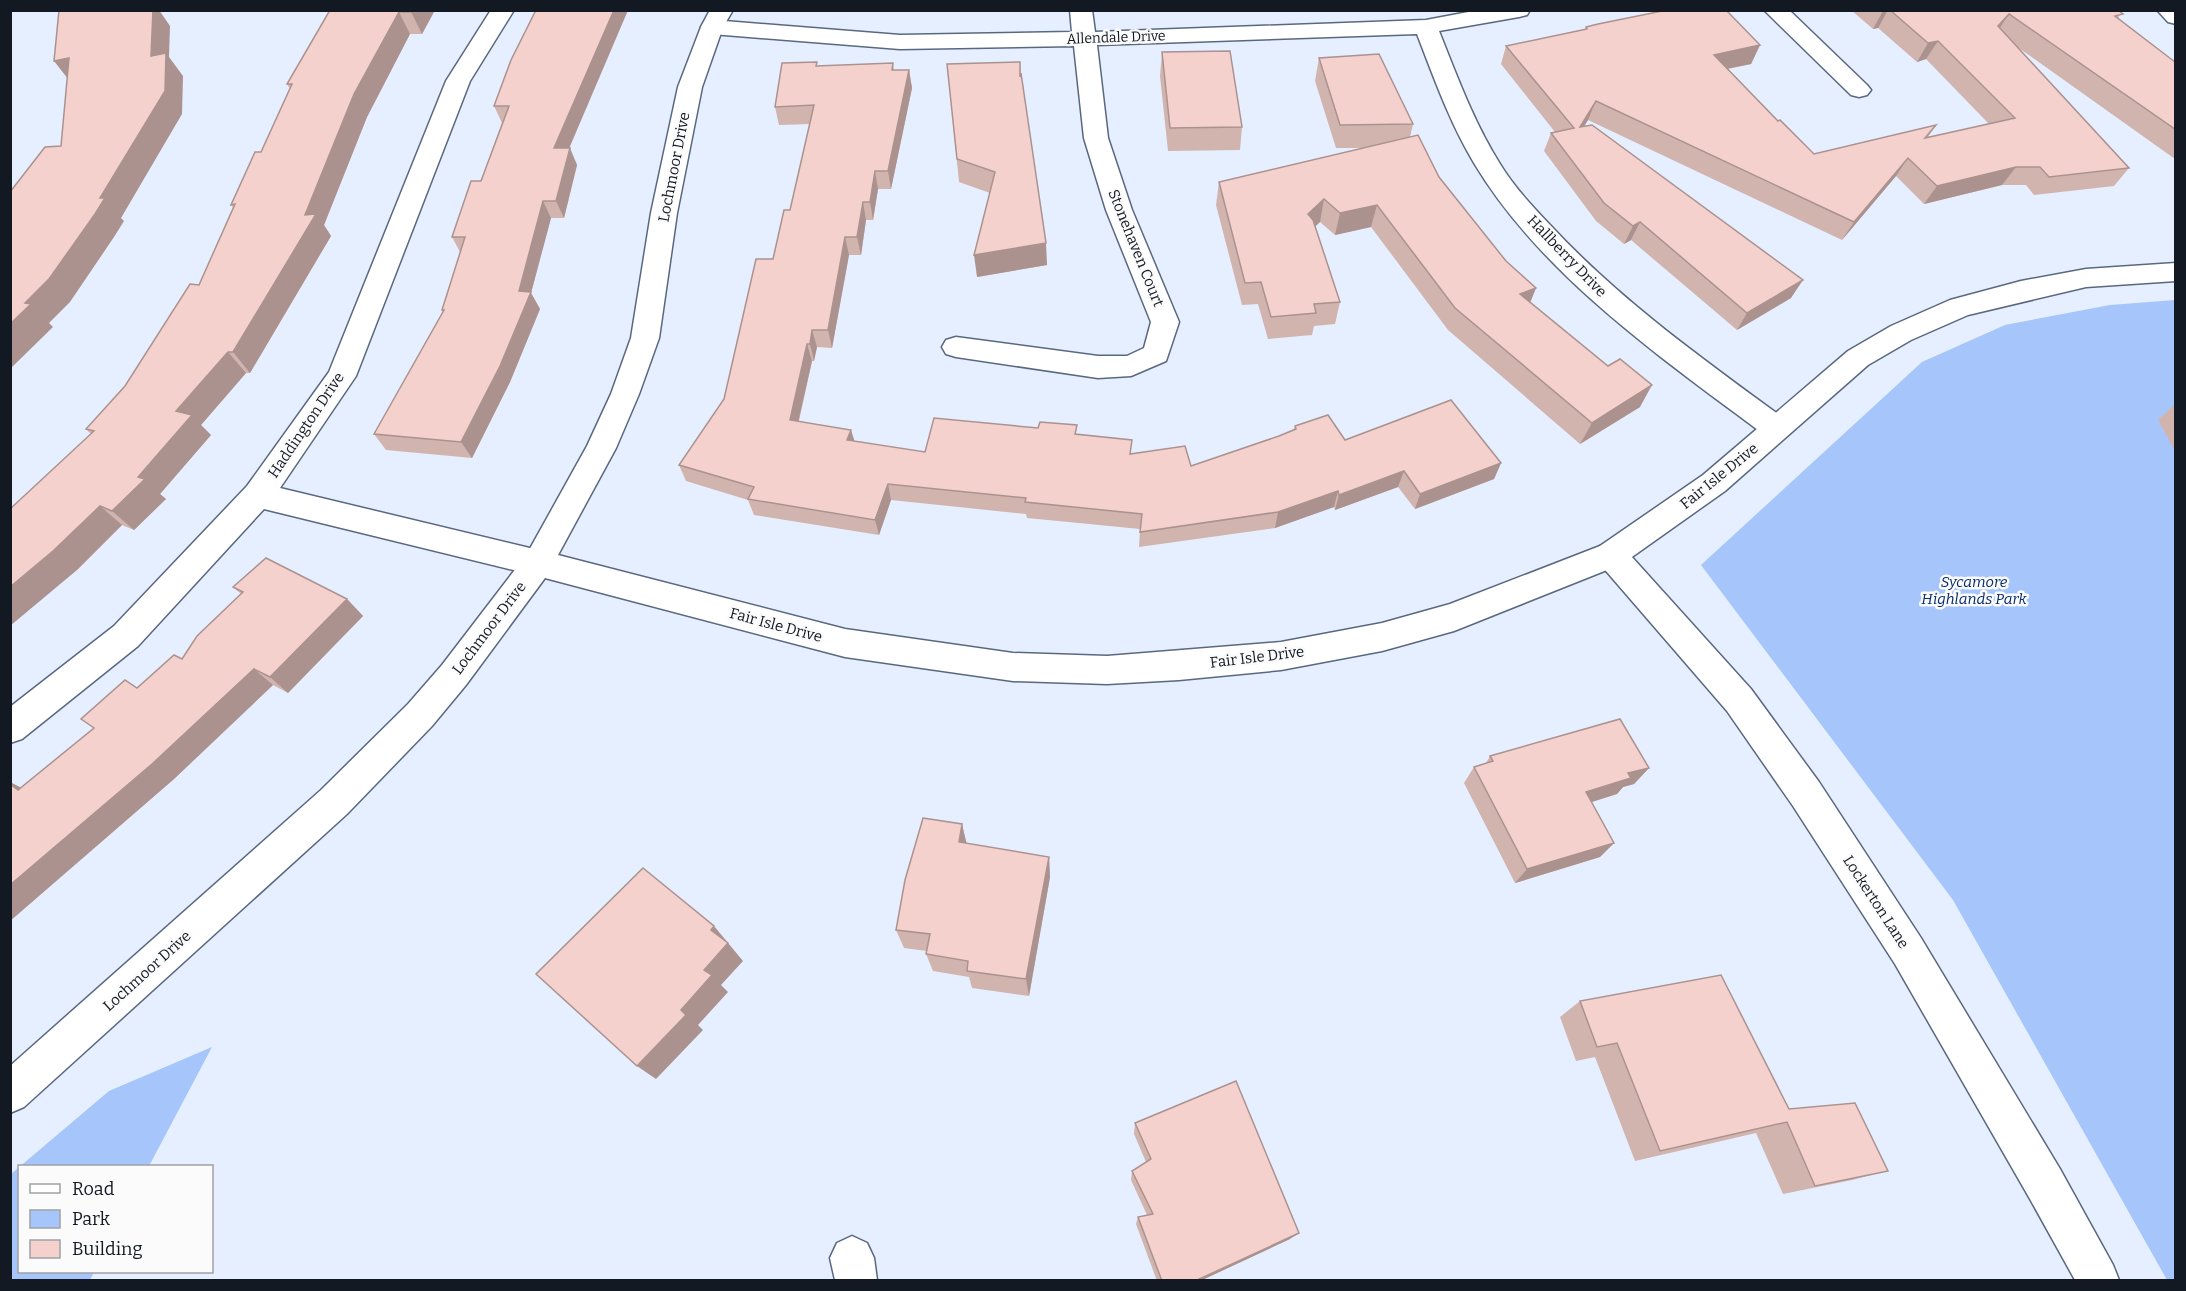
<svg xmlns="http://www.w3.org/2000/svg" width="2186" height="1291" font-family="Bitter,serif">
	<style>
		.green { fill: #a5c5fb }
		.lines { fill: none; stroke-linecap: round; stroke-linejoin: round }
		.minor-casing { stroke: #5a687f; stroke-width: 3 }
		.tertiary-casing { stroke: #5a687f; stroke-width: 3 }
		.minor { fill: #fff; fill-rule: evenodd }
		.tertiary { fill: #fff; fill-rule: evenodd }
		.wall { fill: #d2b4af }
		.shaded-wall { fill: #ab928f }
		.building { fill: #f4d1cc; stroke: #ab928f; stroke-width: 1.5 }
		.labels { text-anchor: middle; stroke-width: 5; stroke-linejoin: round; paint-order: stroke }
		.far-street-label { font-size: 14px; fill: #131922; stroke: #fbfbfb }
		.street-label { font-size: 15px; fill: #131922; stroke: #fbfbfb }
		.park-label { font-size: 15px; font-style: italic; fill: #062b6b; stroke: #fbfbfb }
	</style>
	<rect width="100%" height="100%" fill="#e5efff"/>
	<g class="green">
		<polygon points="2175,300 2175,1280 2167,1280 1953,900 1701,565 1922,362 2005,325 2110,305"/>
		<polygon points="212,1047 149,1166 20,1166 20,1272 94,1272 90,1280 11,1280 11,1174 109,1091"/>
	</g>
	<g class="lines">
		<defs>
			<g id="minor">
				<polygon points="491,10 514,10 470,81 356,376 280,488 538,550 549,554 554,563 549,572 538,576 264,509 138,646 22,739 10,743 10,707 114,626 247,486 329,372 446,81"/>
				<path d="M1070,10H1092L1095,32L1426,20L1479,10H1530L1527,15L1519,17L1439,31C1457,76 1474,123 1500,164C1514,187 1533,207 1552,227C1621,301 1704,360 1786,420L1791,428L1786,436L1776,439L1766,436C1662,358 1542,276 1474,163C1450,123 1434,78 1417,34L1097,45L1108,138L1132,210L1179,322L1166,361L1131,376L1098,378L956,357L946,354L942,347L946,340L956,337L1098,356H1127L1144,348L1151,322L1106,210L1084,138L1074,46L900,49L712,34L704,32L701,27L704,22L712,20L900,35L1072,32Z"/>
				<polygon points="1764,10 1789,10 1867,85 1871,90 1867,95 1859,97 1851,95"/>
				<polygon points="2157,10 2176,10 2176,24 2168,22"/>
				<polygon points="1611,542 1622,546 1751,689 1819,782 1921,938 2060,1169 2113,1265 2119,1280 2075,1280 2030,1199 1895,964 1793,806 1727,711 1600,564 1595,555 1600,546"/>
				<polygon points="852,1236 867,1243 874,1258 877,1280 835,1280 830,1258 837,1243"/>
			</g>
			<polygon id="tertiary" points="710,10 733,10 723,27 702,87 677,213 659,338 639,394 616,448 558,555 845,629 1013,653 1107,656 1281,642 1382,623 1450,604 1600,546 1703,475 1848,351 1891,326 1950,300 2021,281 2086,269 2176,263 2176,281 2086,287 1968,315 1911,340 1868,365 1725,491 1622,564 1454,631 1382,651 1281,670 1179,680 1107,684 1013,681 845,657 545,578 466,685 432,726 347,814 24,1107 10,1113 10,1066 321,790 408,704 442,665 527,554 587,446 611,394 631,338 651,213 678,87 701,27"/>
		</defs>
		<use href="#minor" class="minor-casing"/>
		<use href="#tertiary" class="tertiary-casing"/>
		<use href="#minor" class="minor"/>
		<use href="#tertiary" class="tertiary"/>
	</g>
	<g class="wall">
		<polygon points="330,10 435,10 422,34 410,34 367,117 324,225 331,236 250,373 246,373 201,425 211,435 160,494 166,499 134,530 122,525 77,570 91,434 86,429 125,386 199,285 234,208 231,205 261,152 290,89 287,84"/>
		<polygon points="536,10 628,10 569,148 577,165 564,218 551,218 531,293 540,309 510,382 472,458 386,450 374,434 443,312 442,310 460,252 452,237 481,181 502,123 494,106"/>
		<polygon points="1851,10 2118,10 2119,19 2175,62 2175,159 2016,46 2129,168 2114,186 2034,195 2026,185 2002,185 1924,204 1896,176 1842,240 1588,120 1584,126 1791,298 1737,330 1631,240 1624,244 1596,221 1544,151 1551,133 1555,132 1501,64 1506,46 1585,29 1586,27 1760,45 1751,64 1728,69 1778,121 1814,154 1936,125 1928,137 1989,124 1926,59 1917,62 1878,28 1873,29"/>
		<polygon points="1162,52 1242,127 1240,150 1168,151 1160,76"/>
		<polygon points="1319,58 1413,124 1410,137 1439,177 1506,261 1536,288 1530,303 1640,407 1580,444 1448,330 1371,227 1335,235 1320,222 1315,226 1340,302 1335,324 1314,326 1312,335 1268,339 1258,304 1242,305 1216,205 1219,182 1364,148 1336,148 1315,81"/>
		<polygon points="1020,62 1021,74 1047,265 977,277 990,193 959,182 947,64"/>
		<polygon points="893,63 894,70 909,70 912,88 891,189 878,189 873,220 866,220 861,255 849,255 832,348 817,347 814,361 812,361 799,421 851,430 854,441 925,452 1077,434 1131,454 1191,466 1279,436 1294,429 1295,426 1345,440 1501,463 1494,479 1415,509 1398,487 1335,510 1334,507 1275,528 1139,547 1140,529 1027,518 1026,514 891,500 879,535 754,515 748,500 686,481 679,465 724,399 790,210 810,124 779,125 775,107 817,66"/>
		<polygon points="2175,404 2175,451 2158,420"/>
		<polygon points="233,587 347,599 363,616 288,693 273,685 174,779 10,921 10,782 21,788 94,728 137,688 182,659 241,594"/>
		<polygon points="1490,756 1649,768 1634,784 1623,787 1617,794 1591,802 1614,843 1600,857 1515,883 1464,783 1474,767 1486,763"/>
		<polygon points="962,824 966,844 1049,857 1050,877 1029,996 972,988 969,977 933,971 926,954 927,951 904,948 896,930"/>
		<polygon points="1580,1001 1789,1109 1888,1171 1852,1180 1783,1194 1756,1133 1635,1161 1595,1057 1576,1061 1560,1017"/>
		<polygon points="1135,1123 1290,1239 1200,1281 1157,1281 1136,1224 1138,1217 1147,1215 1131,1180 1132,1171 1146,1162 1134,1134"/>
	</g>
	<g class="shaded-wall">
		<polygon points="151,10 159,10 170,26 169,57 183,76 182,114 121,218 124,221 114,237 70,302 49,323 53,327 10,369 10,324 100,198 151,56"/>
		<polygon points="412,10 435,10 422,34 411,12"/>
		<polygon points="614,10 628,10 562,165 554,148"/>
		<polygon points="1888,10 1878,28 1873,29 1883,11"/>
		<polygon points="399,12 410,34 367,117 324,225 331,236 250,373 233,352 305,215 354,94"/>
		<polygon points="2009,14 1997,32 1998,26"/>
		<polygon points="1938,41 1926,59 1917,62 1928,43"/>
		<polygon points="1760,45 1751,64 1705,73 1714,55"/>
		<polygon points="69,58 72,84 54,61"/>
		<polygon points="909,70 912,88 891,189 888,171"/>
		<polygon points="1596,101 1588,120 1573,145 1580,127"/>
		<polygon points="570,148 577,165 564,218 556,201"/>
		<polygon points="1908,158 1896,176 1842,240 1854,222"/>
		<polygon points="2016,167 2002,185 1924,204 1937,186"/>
		<polygon points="875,171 878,189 873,220 870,202"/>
		<polygon points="1324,199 1320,222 1304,237 1308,214"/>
		<polygon points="543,201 551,218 531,293 540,309 510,382 472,458 461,442 519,291"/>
		<polygon points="863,202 866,220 861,255 857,237"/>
		<polygon points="1377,205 1371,227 1335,235 1340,213"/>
		<polygon points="1640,222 1631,240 1624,244 1633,226"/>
		<polygon points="845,237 849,255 832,348 828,330"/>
		<polygon points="1046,243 1047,265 977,277 974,255"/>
		<polygon points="1803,280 1791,298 1737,330 1747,313"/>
		<polygon points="1536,288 1527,310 1520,294"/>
		<polygon points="812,330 817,347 814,361 810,344"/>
		<polygon points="807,344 812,361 795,436 790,420"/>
		<polygon points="228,352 246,373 201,425 211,435 160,494 166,499 134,530 112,511 138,477 176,411"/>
		<polygon points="1652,385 1640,407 1580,444 1592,423"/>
		<polygon points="851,430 856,446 847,440"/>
		<polygon points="1501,463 1494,479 1415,509 1420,494"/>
		<polygon points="1404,471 1398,487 1335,510 1339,495"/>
		<polygon points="888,484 891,500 879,535 875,520"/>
		<polygon points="1338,491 1334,507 1275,528 1278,512"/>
		<polygon points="100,506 122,525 77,570 10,626 10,587"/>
		<polygon points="347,599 363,616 288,693 270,677"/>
		<polygon points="254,669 273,685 174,779 10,921 10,885"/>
		<polygon points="1649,768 1634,784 1623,787 1617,794 1573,808 1586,792 1628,773"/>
		<polygon points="10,782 31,793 18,790 10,784"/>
		<polygon points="962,824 967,845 959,842"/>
		<polygon points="1614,843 1600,857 1515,883 1527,869"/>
		<polygon points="1049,857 1050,877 1029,996 1026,979"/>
		<polygon points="714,926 743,961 721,985 728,992 698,1025 703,1030 656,1079 637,1066 681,1010 704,970 711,930"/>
		<polygon points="1299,1233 1290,1239 1200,1281 1195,1281"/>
	</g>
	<g class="building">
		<polygon points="59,10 153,10 151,56 166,53 165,91 100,198 105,198 95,214 49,279 25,303 31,304 10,324 10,192 45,147 61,146 69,58 54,61"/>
		<polygon points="330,10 412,10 411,12 399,12 354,94 305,215 316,214 233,352 228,352 176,411 192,415 138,477 145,479 112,511 100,506 53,551 10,587 10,509 94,431 86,429 125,386 190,284 199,285 235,204 231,205 255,152 261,152 292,84 287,84"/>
		<polygon points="536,10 614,10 554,148 570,148 556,201 543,201 519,291 531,292 500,366 461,442 374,434 444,310 442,310 465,237 452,237 471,181 481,181 509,106 494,106 511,60"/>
		<polygon points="1667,10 1726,10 1760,45 1714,55 1778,121 1780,120 1814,154 1936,125 1925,138 2015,118 1938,41 1928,43 1890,10 2118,10 2123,14 2115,16 2175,62 2175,129 2009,14 1998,26 2129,168 2049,177 2040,167 2016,167 1937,186 1908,158 1854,222 1596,101 1580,127 1592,125 1803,280 1747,313 1640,222 1633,226 1604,203 1551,133 1574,128 1506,46 1587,29 1586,27 1598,24"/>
		<polygon points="1230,51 1242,127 1170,128 1162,52"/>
		<polygon points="1379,54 1413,124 1340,125 1319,58"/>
		<polygon points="817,62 816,66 893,63 892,70 909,70 888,171 875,171 870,202 863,202 857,237 845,237 828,330 812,330 810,344 807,344 790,420 851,430 847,440 925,452 934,418 1038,428 1040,422 1077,425 1075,434 1132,440 1130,454 1185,446 1191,466 1279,436 1296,429 1295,426 1328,415 1345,440 1451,400 1501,463 1420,494 1404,471 1339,495 1338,491 1278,512 1140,532 1142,514 1025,502 1026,498 888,484 875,520 748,499 754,487 679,465 724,399 756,259 773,259 784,210 790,210 814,105 775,107 782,63"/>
		<polygon points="1020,62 1020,77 1021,73 1046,243 974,255 995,172 957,159 947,64"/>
		<polygon points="1418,135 1439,177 1506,261 1536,288 1520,294 1608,366 1620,359 1652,385 1592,423 1455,308 1377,205 1340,213 1324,199 1308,214 1313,220 1340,302 1314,304 1316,313 1271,317 1261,282 1245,283 1219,182"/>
		<polygon points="266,558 347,599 270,677 254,669 152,764 10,885 10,784 18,790 94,728 81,719 125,680 137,688 174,655 182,659 197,636 243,592 233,587"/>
		<polygon points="1620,719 1649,768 1628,773 1631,778 1586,792 1614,843 1527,869 1474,767 1493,761 1490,756"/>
		<polygon points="923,818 962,824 959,842 1049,857 1026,979 967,971 968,961 926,954 930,934 896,930 905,880"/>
		<polygon points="643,868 714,926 711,930 728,943 704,970 712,975 681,1010 686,1015 637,1066 536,974"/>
		<polygon points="1721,975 1789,1109 1855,1103 1888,1171 1815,1186 1787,1122 1660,1151 1617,1043 1597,1047 1580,1001"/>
		<polygon points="1236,1081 1299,1233 1195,1281 1162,1281 1138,1217 1153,1214 1132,1171 1151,1159 1135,1123"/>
	</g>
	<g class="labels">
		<g class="far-street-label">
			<text transform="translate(1116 37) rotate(-2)" y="5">Allendale Drive</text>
		</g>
		<g class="street-label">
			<text transform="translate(674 167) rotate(-79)" y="5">Lochmoor Drive</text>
			<text transform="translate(1136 248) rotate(68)" y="5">Stonehaven Court</text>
			<text transform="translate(1567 256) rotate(46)" y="5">Hallberry Drive</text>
			<text transform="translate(306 425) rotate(-56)" y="5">Haddington Drive</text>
			<text transform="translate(1719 476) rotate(-39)" y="5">Fair Isle Drive</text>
			<text transform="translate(776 625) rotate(15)" y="5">Fair Isle Drive</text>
			<text transform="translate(489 628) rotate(-53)" y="5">Lochmoor Drive</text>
			<text transform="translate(1257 657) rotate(-7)" y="5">Fair Isle Drive</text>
			<text transform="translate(1876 902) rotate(57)" y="5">Lockerton Lane</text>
			<text transform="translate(147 971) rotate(-42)" y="5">Lochmoor Drive</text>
		</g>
		<g class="park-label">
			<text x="1974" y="587">Sycamore<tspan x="1974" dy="17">Highlands Park</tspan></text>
		</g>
	</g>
	<rect width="2186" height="1291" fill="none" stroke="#131922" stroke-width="24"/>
	<rect x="18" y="1165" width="195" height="108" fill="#fbfbfb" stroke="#9ea1a4" stroke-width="1.5"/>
	<rect x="30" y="1184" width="30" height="9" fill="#ffffff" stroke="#9ea1a4" stroke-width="1.5"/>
	<text x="72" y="1195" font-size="18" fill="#131922">Road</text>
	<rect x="30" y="1210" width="30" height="18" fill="#a5c5fb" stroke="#9ea1a4" stroke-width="1.5"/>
	<text x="72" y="1225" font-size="18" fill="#131922">Park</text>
	<rect x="30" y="1240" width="30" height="18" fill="#f4d1cc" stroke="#9ea1a4" stroke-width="1.5"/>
	<text x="72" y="1255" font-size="18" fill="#131922">Building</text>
</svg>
